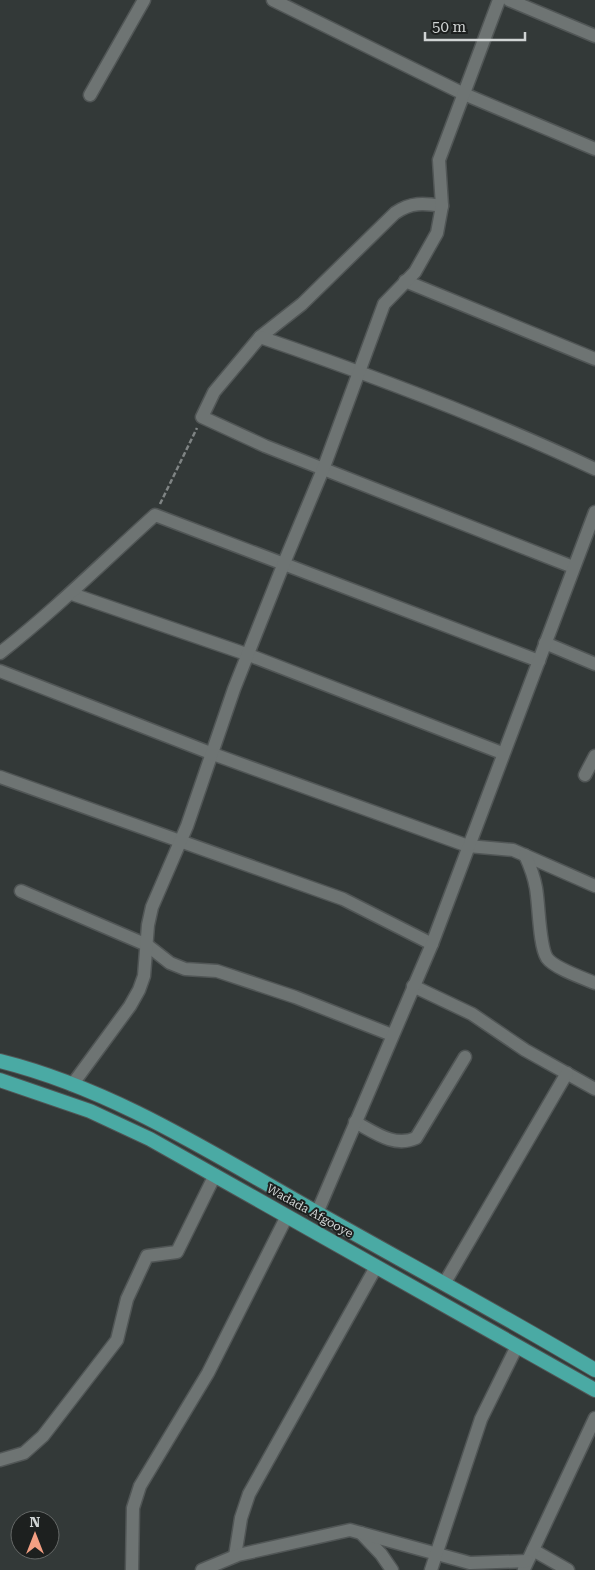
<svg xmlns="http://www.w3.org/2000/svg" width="595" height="1570" font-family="'Roboto Serif',serif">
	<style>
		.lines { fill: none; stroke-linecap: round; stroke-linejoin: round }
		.minor-casing { stroke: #515656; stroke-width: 15 }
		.trunk-casing { stroke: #515656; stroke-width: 16 }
		.path { stroke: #7f8484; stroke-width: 2.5; stroke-dasharray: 5 2.5; stroke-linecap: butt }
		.minor { stroke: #6e7473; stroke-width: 12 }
		.trunk { stroke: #4aaaa4; stroke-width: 14 }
		.labels { text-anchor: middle; stroke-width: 4; stroke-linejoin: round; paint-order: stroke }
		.street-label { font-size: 12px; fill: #d0d4d4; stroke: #1d201f }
	</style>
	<rect width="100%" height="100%" fill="#333938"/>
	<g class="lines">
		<defs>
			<g id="minor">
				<polyline points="273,0 464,94 595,149"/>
				<polyline points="509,0 595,36"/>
				<polyline points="90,95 144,0"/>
				<path d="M442,206C424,203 411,202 395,213L302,304L260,337L214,392L202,417L265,446L573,567"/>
				<polyline points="405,281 595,359"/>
				<path d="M260,337C374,376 486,418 595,469"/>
				<polyline points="72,594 249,655 502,753"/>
				<polyline points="545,643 595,664"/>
				<path d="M0,653C55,610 104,561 155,515L539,661"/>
				<polyline points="0,671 213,754 468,846 513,850 595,886"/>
				<polyline points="585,775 595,756"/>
				<polyline points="0,777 343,899 432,944"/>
				<path d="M525,855C530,866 534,876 536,888C539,904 539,946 547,958C554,968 583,978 595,983"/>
				<polyline points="21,891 147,945 170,963 185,969 217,971 295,997 392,1035"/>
				<polyline points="413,986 472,1014 525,1050 595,1089"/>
				<polyline points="72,1085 130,1006 139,990 144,976 148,925 152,907 187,826 234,689 284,563 324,467 384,304 415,272 437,233 442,206 439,160 499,0"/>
				<path d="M355,1122C374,1132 394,1148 416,1138L465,1057"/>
				<polyline points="317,1213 432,944 595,512"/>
				<polyline points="444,1284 567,1073"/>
				<polyline points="0,1460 24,1453 43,1436 117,1340 127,1299 147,1256 177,1252 215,1175"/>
				<polyline points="361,1533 381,1554 392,1570"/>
				<polyline points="533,1550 568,1570"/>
				<polyline points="235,1556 241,1518 249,1494 376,1267"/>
				<polyline points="524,1569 595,1418"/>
				<polyline points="132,1570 133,1508 140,1486 208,1373 287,1216"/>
				<polyline points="202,1570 238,1555 350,1530 470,1563 527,1561"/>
				<polyline points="431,1570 481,1419 517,1346"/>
			</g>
			<g id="trunk">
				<path d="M0,1061C112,1089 210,1152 309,1208C404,1262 501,1314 595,1370"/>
				<polyline points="0,1080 90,1111 150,1139 595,1390"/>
			</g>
		</defs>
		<use href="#minor" class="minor-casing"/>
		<use href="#trunk" class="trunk-casing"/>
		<polyline class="path" points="160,504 197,428"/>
		<use href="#minor" class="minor"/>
		<use href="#trunk" class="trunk"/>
	</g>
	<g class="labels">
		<g class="street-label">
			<text transform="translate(310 1211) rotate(29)" y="4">Wadada Afgooye</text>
		</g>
	</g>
	<g transform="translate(35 1535)"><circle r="24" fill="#1d201f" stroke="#656867"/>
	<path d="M0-4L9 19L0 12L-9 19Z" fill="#f39f83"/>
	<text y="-8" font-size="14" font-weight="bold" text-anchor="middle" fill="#d0d4d4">N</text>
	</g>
	<path d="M425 32v8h100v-8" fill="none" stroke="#d0d4d4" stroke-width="2.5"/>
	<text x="432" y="32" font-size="15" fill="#d0d4d4" stroke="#1d201f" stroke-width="4" paint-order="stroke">50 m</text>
</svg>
